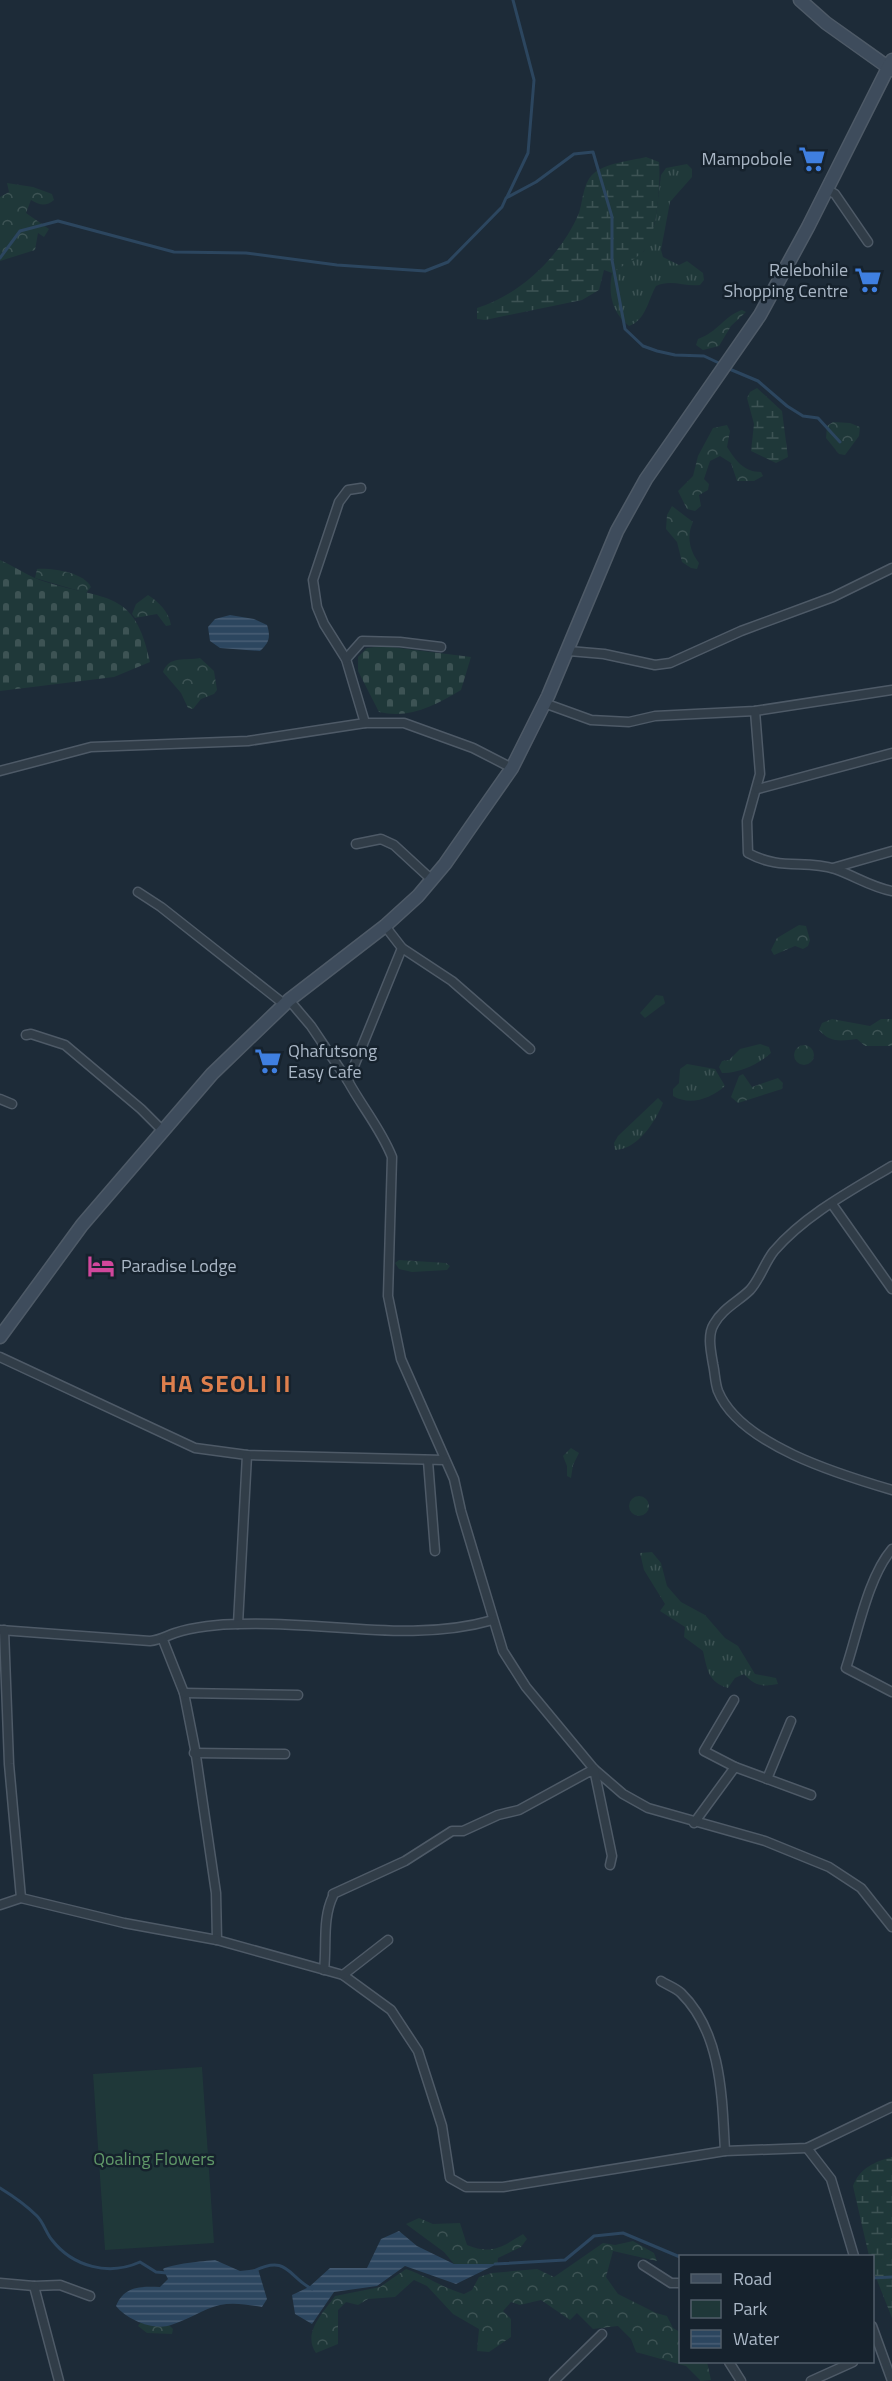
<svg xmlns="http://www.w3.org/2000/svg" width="892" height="2381" font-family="'Titillium Web',sans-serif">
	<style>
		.grass { fill: url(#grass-tufts) }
		.forest { fill: url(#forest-crowns) }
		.wetland { fill: url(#wetland-marsh) }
		.cemetery { fill: url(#cemetery-stones) }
		.green { fill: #1f3839 }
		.water { fill: url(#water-rules) }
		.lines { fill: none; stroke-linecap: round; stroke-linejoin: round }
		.stream { stroke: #2c465f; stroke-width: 3 }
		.street-casing { stroke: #4e5a67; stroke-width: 11 }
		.secondary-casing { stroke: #4e5a67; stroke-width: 15 }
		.street { stroke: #313d48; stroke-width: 8 }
		.secondary { stroke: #3e4c5c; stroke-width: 12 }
		.labels { text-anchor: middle; stroke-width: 5; stroke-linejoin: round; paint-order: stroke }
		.poi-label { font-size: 18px; fill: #aab7c6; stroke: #16222d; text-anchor: end }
		.park-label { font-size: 18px; fill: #609868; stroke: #16222d }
		.district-label { font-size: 24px; font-weight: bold; letter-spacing: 1.5px; fill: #de7f4d; stroke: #16222d }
	</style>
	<defs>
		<pattern id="grass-tufts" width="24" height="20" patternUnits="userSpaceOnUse" patternTransform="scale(1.5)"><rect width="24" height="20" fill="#1f3839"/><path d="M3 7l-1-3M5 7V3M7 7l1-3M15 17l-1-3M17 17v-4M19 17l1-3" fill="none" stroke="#3d5354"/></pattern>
		<pattern id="forest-crowns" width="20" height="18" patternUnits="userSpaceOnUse" patternTransform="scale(1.5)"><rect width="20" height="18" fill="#1f3839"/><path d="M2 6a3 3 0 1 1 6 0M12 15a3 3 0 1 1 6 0" fill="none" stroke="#3d5354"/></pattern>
		<pattern id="wetland-marsh" width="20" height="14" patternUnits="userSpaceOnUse" patternTransform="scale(1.5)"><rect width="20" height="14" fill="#1f3839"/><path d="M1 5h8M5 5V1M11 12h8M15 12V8" fill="none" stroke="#3d5354"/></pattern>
		<pattern id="cemetery-stones" width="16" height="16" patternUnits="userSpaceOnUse" patternTransform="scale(1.5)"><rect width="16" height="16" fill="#1f3839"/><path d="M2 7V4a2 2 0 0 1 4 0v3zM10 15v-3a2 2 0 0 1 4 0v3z" fill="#3d5354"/></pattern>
		<pattern id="water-rules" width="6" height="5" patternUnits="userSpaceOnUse" patternTransform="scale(1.5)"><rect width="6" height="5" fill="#2c465f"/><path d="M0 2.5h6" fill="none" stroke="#485e74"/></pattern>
	</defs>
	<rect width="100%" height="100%" fill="#1d2b38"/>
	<g class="grass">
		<path d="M687,164L692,169V177L670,202L661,250L663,257L679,265L687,261L703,273L704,280L700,285C685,287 671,279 656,286C648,300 646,320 629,326C612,313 608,294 612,273L644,251L655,223L661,175L666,168Z"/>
		<path d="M760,1044L769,1047L771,1053C759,1064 738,1074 722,1073L719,1067L722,1061L729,1060L740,1049Z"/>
		<path d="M687,1064L715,1069L725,1086C710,1099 690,1106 673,1096V1089L679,1083L680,1069Z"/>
		<path d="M658,1098L663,1103C655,1122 638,1149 615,1150L614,1143L618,1136Z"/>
		<path d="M652,1552L661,1563L667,1586L681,1602L705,1615L725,1638L738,1646L755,1674L776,1678L778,1684C762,1687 755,1686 744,1674L735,1678L728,1688C708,1682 707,1669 703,1651L684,1637L685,1627L660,1611L665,1604L644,1570L640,1553Z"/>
	</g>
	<g class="forest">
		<path d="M7,183L33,187L52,194L54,200C46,207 39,205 31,200L26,213L49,229L44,237L38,233L35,250L0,261V197L9,192Z"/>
		<path d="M742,310L746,312L731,326L719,346L703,350L696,345L698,339C718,332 724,316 742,310Z"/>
		<polygon points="833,422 850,423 860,427 859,436 845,455 839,454 826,438 827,426"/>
		<path d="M727,425L730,431L727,447C736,461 744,472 761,472L763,476L754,481H737L731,463L720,456L710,461L704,479L709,484L708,490L699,495L701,506L695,511L687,509L678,491L693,476L698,456L713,428Z"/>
		<path d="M672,506L693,522C686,537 690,551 699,563L697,569L691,568L682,562L677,542L666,529L667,515Z"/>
		<path d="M37,569C52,568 83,572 91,587L86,593L35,578Z"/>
		<path d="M148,595C159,602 169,612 171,625L166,626L157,614L135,618L132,614L136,604Z"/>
		<path d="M200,658L214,671L217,690L214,694L201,699L193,709L188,708L181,693L163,672C169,655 186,661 200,658Z"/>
		<polygon points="799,925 806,926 810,940 808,946 803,949 795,946 774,955 771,950 777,938"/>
		<polygon points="656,995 663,996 665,1003 645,1018 640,1013"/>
		<path d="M832,1019L870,1026L881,1019H892V1046H865L857,1039C841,1041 830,1043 819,1030L822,1023Z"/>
		<circle cx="804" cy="1055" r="10"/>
		<polygon points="743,1074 752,1087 778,1078 783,1083 782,1089 738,1103 731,1097 739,1076"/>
		<polygon points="399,1260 446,1263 450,1266 447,1270 412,1272 399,1269 395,1263"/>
		<polygon points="571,1448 579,1453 573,1465 571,1478 567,1476 567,1466 563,1456"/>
		<circle cx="639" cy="1506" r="10"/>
		<path d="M419,2218L433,2224L460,2223L467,2245C491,2255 502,2247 523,2234L527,2239L521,2247L498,2258L497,2264H454L444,2252L406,2224Z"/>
		<path d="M633,2241L654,2253L657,2261L613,2251L606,2277L618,2294L656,2313L667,2316L673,2328L680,2332V2362H707L711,2380L701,2381L686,2366L636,2352L631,2339L618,2326L593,2329L577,2313L570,2320L541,2300L520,2305L511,2302L503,2311L511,2319V2337L489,2352L477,2351L479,2329L453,2314L427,2286L414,2280L395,2297L368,2299L358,2305L346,2302L338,2310V2344L316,2353C302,2333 323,2313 335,2296L380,2287L406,2269C427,2276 443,2288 464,2294L472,2290L479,2277L492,2273L537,2269L554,2277L603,2243L615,2245Z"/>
		<polygon points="141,2322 170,2326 173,2329 172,2334 147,2333 138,2326"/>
	</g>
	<g class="wetland">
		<path d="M646,157L659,162C661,181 657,239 643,252C634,260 622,266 612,273L604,270L599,290L582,300L485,320L477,319V308C522,294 561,255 579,213C583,201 583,183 593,174C605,163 630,161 646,157Z"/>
		<polygon points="757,388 782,411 788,457 776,463 751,451 754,424 747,398 750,392"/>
		<path d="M892,2157V2318L873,2270L872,2256H869L853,2186C860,2168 874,2162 892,2157Z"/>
	</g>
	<g class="cemetery">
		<path d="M0,560C16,567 29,577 46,582C106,601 135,589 150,662L114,677L0,691Z"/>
		<path d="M383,646L471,657L461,690C434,706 410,719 379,712L358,671V657L367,648Z"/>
	</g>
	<polygon class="green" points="202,2067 214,2243 105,2250 93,2074"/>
	<g class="water">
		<path d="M230,615L254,619L267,625C271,637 269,643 260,651L220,648L210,641L208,627L215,619Z"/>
		<polygon points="399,2231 417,2246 454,2264 497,2264 456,2284 405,2266 377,2286 334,2292 312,2324 295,2314 292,2295 309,2287 330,2268 367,2268 381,2239"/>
		<path d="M215,2260L240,2271L258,2269L267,2299L262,2307C248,2305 234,2302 220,2305C203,2309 188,2320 171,2325C154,2331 127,2320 116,2306C124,2286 141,2286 160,2287L168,2279L163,2269C171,2264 204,2261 215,2260Z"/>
	</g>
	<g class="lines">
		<g class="stream">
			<polyline points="507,197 528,153 534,80 513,0"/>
			<polyline points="0,258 20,231 58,221 174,252 246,253 337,265 425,271 448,262 502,207 506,198 536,182 574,154 593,152 612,217 612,260 625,329 643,346 657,351 675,355 704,356 721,364"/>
			<polyline points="727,368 758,381 787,406 803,416 818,418 840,442"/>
			<path d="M0,2188C13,2196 26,2205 37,2216C44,2223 46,2233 52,2240C73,2267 109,2276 140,2262L156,2272L167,2273"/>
			<polyline points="495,2264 565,2260 594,2236 623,2233 680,2257"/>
			<path d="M254,2271C288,2254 288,2277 312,2289"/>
			<polyline points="872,2278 892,2277"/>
		</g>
		<defs>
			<g id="street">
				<polyline points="826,189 835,194 868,242"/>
				<polyline points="361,488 348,490 339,502 313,580 317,607 324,624 346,659 365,723"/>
				<polyline points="569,651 604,654 655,665 670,663 741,631 833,597 892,568"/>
				<polyline points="346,659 362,641 400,642 441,647"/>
				<polyline points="544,703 591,720 629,722 655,716 755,711 892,690"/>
				<path d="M755,711L760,774L747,821L748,853C781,871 805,859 835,869C855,876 871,887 892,891"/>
				<polyline points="0,771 91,747 248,741 365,723 404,723 473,748 512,768"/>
				<polyline points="758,789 892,753"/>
				<polyline points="356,844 381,839 394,845 432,880"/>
				<polyline points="833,868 892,851"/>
				<polyline points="138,892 161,907 284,1004"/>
				<path d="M385,926L402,948L348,1081C362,1107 381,1129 392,1157L388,1296L401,1359L454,1479L461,1511L503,1651L526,1687L594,1769L623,1794L648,1808L765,1841L829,1867L861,1888L892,1927"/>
				<polyline points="402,948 452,981 530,1049"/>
				<polyline points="289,1000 311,1026 348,1081"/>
				<polyline points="26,1035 31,1034 65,1045 141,1109 164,1132"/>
				<polyline points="0,1099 12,1104"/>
				<path d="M892,1166C852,1190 805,1215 774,1251C765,1262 760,1279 750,1290C739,1301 722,1309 714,1324C707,1335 711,1352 713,1364C715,1373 715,1383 718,1391C740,1445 841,1475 892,1490"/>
				<polyline points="832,1204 892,1289"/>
				<polyline points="0,1357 195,1448 247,1455 444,1460"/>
				<polyline points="428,1461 435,1551"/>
				<path d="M892,1549C868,1577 858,1632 846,1668L892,1692"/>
				<polyline points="238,1624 247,1455"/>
				<path d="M0,1630L150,1641C160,1640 166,1636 175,1633C193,1627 220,1624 239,1624C324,1620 409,1644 493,1620"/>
				<polyline points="4,1630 9,1764 21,1898"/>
				<polyline points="163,1640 184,1693 195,1749 216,1893 217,1940"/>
				<polyline points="184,1693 298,1695"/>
				<polyline points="734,1700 704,1751 735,1767"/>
				<polyline points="194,1753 285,1754"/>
				<polyline points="767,1779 791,1721"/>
				<polyline points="694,1823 735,1767 811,1795"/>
				<polyline points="333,1894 405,1861 452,1831 463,1831 498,1815 519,1810 594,1769 612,1856 610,1865"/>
				<polyline points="0,1905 21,1898 124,1923 217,1940 343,1975 391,2010 418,2051 442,2126 450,2178 466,2187 503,2187 725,2151 807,2148 892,2107"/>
				<path d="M324,1970C327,1945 322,1919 333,1896"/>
				<polyline points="343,1975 388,1940"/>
				<path d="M661,1981C667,1985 676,1988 681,1993C722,2033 722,2098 725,2151"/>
				<polyline points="807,2148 831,2179 854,2256"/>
				<polyline points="643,2265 671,2283 680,2283"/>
				<polyline points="0,2283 34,2286 60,2285 90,2296"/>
				<polyline points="34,2286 59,2381"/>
				<polyline points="872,2326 892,2381"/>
				<polyline points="729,2362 741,2381"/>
				<polyline points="554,2381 602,2334"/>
				<polyline points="811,2381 853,2362"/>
			</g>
			<g id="secondary">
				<polyline points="800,0 826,23 892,70"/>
				<polyline points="0,1337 82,1225 212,1074 289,1000 385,926 418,896 445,864 477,818 512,768 548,696 617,531 646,479 760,315 808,227 892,60"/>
			</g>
		</defs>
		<use href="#street" class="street-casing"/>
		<use href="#secondary" class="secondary-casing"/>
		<use href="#street" class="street"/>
		<use href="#secondary" class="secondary"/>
	</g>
	<defs>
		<symbol id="supermarket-bare" viewBox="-9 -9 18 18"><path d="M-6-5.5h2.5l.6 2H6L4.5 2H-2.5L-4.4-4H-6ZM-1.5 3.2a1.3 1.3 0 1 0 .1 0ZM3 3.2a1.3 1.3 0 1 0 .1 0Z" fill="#3f7fe0" stroke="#16222d" stroke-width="2.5" paint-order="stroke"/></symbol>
		<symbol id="hotel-bare" viewBox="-9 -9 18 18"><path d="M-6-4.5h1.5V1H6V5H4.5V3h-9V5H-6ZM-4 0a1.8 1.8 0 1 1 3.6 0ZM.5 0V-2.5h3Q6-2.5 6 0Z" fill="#d1479c" stroke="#16222d" stroke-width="2.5" paint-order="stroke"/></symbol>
	</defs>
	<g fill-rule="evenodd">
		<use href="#supermarket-bare" x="793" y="140" width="38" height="38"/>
		<use href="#supermarket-bare" x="849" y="261" width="38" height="38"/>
		<use href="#supermarket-bare" x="249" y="1042" width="38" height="38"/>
		<use href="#hotel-bare" x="82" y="1247" width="38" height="38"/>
	</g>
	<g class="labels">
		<g class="poi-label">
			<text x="792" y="165">Mampobole</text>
			<text x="848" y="276">Relebohile<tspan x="848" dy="21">Shopping Centre</tspan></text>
			<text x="288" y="1057" text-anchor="start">Qhafutsong<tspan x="288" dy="21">Easy Cafe</tspan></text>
			<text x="121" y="1272" text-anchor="start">Paradise Lodge</text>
		</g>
		<g class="park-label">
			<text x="154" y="2165">Qoaling Flowers</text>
		</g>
		<g class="district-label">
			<text x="226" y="1392">HA SEOLI II</text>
		</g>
	</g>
	<rect x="679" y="2255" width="195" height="108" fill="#16222d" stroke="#515e6a" stroke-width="1.5"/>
	<rect x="691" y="2274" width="30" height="9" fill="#3e4c5c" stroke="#515e6a" stroke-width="1.5"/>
	<text x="733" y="2285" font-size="18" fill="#aab7c6">Road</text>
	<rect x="691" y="2300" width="30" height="18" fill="#1f3839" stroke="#515e6a" stroke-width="1.5"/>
	<text x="733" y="2315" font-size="18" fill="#aab7c6">Park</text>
	<rect x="691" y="2330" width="30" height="18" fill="url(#water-rules)" stroke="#515e6a" stroke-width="1.5"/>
	<text x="733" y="2345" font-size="18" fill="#aab7c6">Water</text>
</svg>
